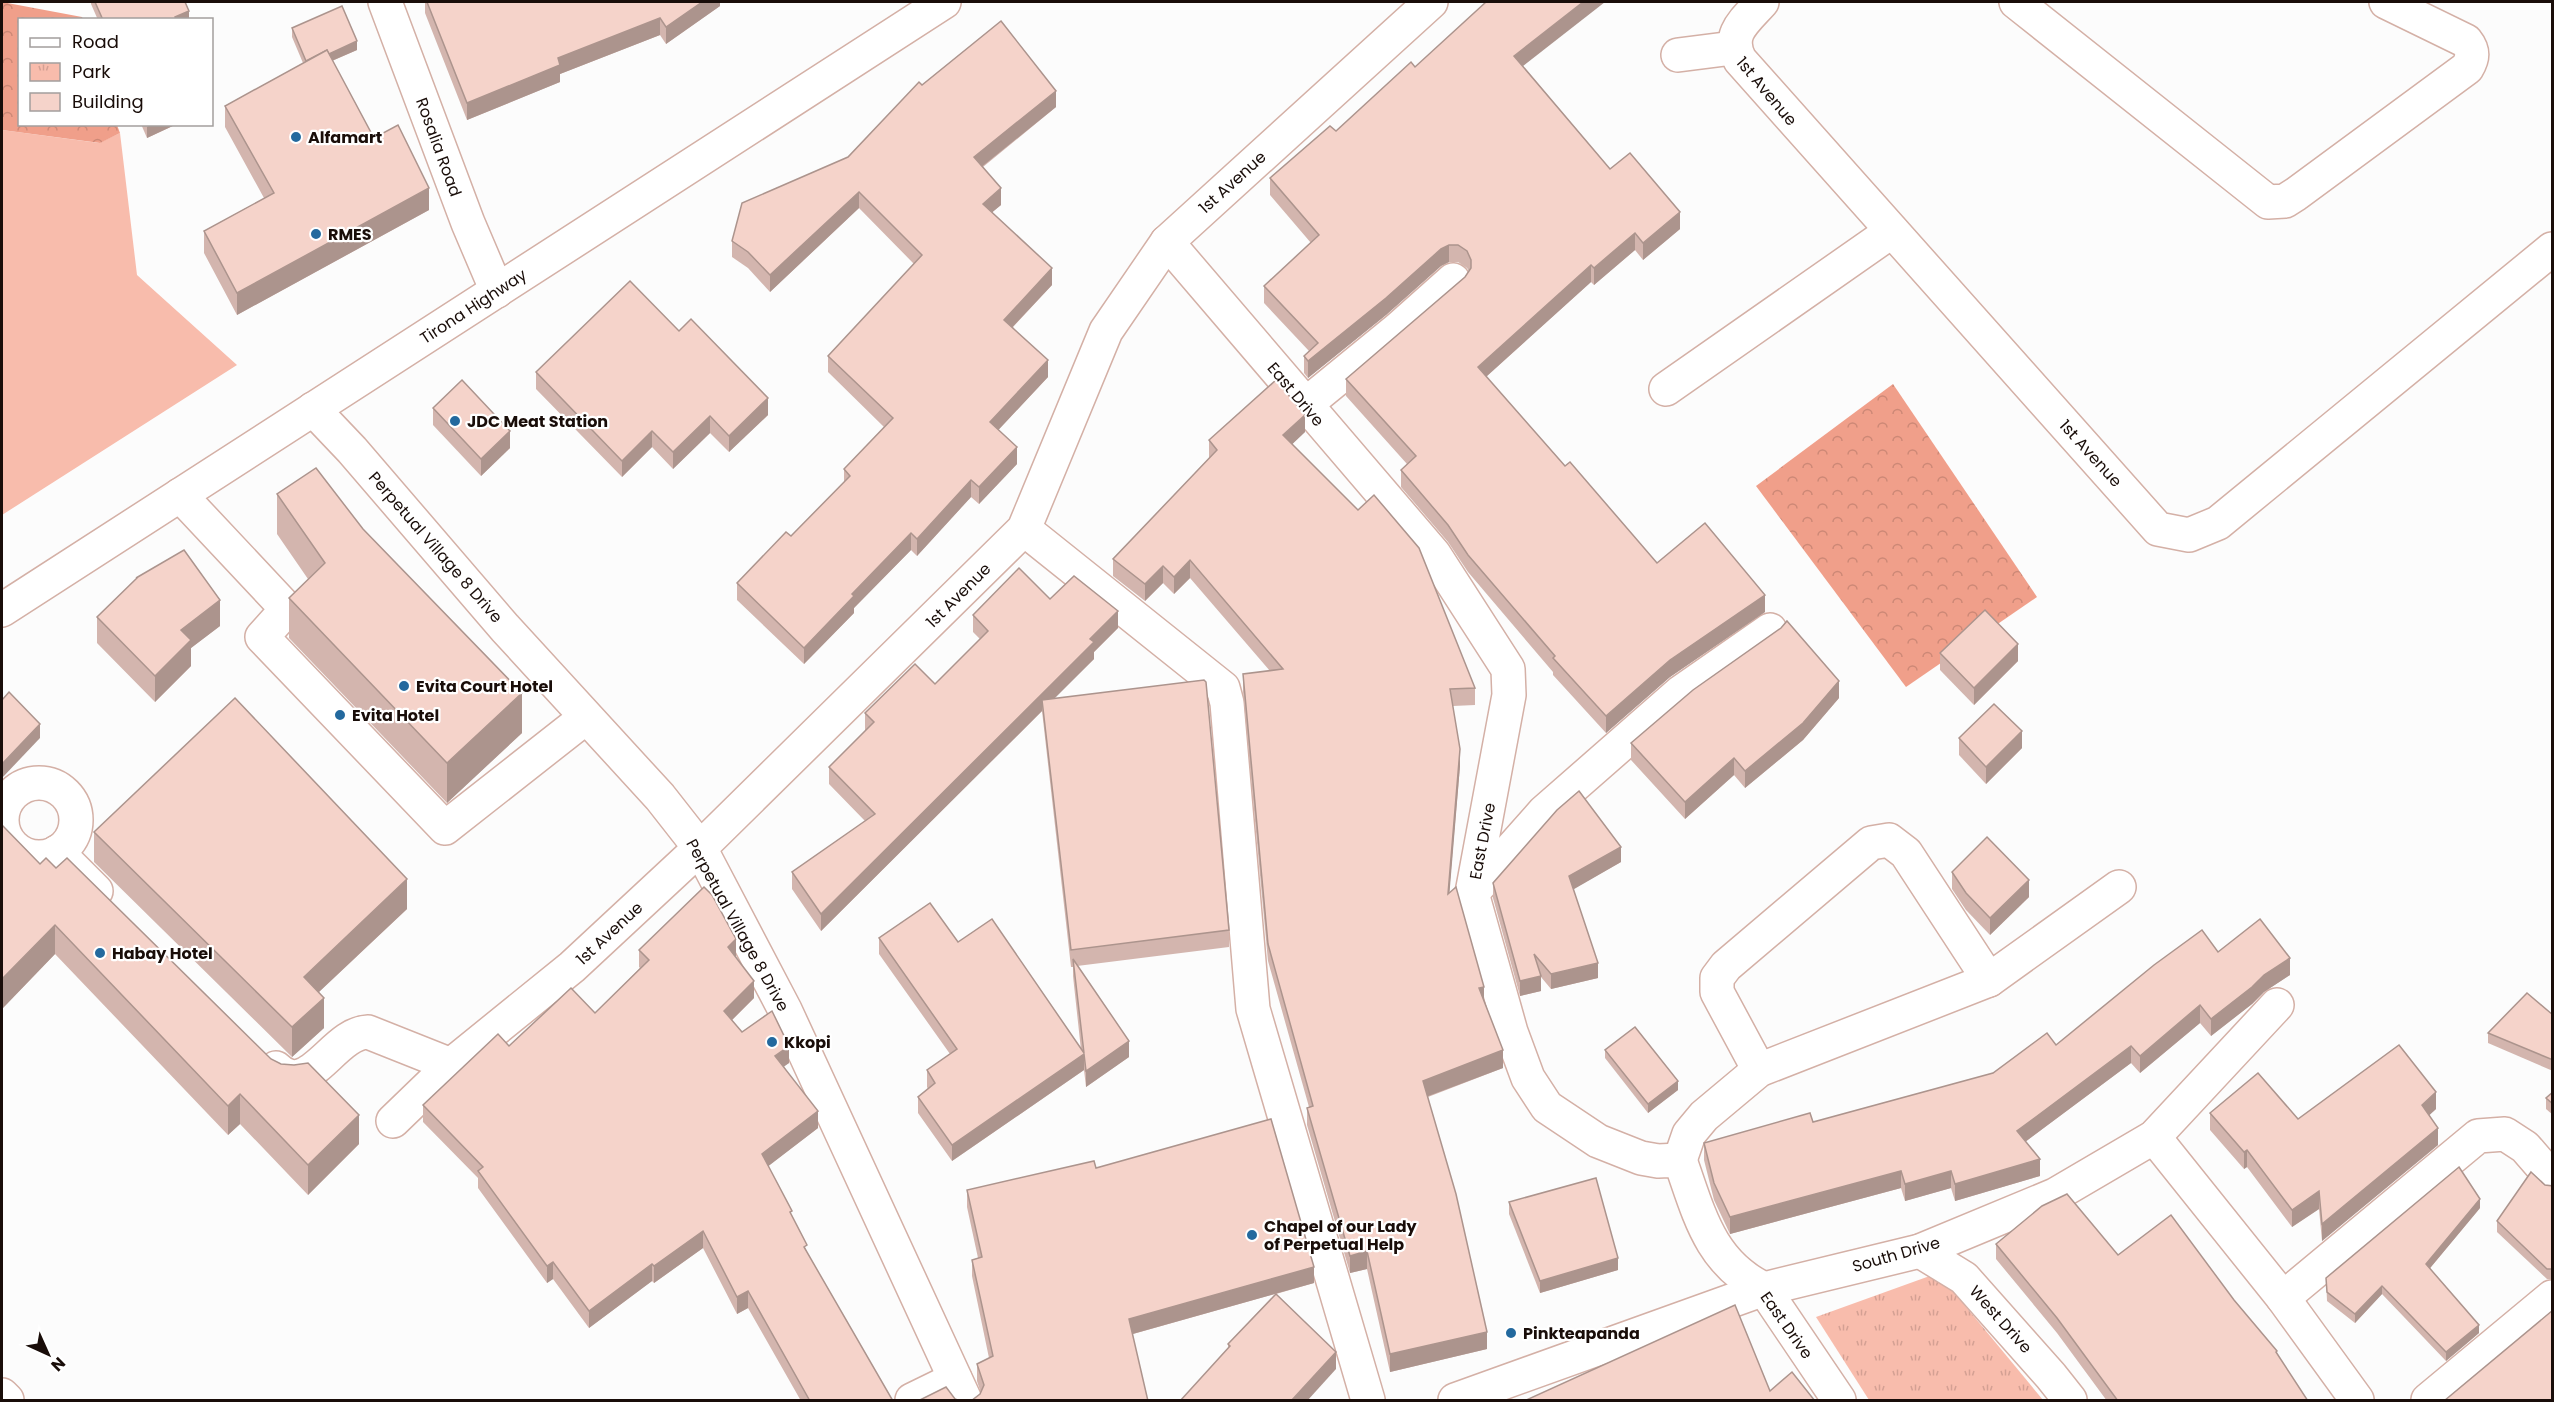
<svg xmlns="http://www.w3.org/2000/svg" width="2554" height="1402" font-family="Poppins,sans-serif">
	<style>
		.grass { fill: #f8bcac }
		.forest { fill: url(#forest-crowns) }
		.park { fill: url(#park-tufts) }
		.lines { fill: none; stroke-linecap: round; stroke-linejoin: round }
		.minor-casing { stroke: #d4b0a6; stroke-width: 36 }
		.major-casing { stroke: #d4b0a6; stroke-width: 36 }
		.minor { stroke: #fff; stroke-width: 33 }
		.major { stroke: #fff; stroke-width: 33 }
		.wall { fill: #d3b5ae }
		.shaded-wall { fill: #ac948d }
		.building { fill: #f5d3ca; stroke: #ac948d; stroke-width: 1.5 }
		.poi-dot { fill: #23699e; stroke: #fff; stroke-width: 2 }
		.labels { text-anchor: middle; stroke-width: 4.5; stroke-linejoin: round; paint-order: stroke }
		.street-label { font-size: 16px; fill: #190d09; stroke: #fff }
		.poi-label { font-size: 16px; font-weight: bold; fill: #190d09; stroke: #fff; text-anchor: start }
	</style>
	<defs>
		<pattern id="forest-crowns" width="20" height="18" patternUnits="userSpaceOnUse" patternTransform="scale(1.5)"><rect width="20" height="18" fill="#f09f8a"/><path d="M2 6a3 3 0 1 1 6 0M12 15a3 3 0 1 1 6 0" fill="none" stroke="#cd8876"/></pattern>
		<pattern id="park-tufts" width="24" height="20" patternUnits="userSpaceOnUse" patternTransform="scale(1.5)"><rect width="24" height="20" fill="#f8bcac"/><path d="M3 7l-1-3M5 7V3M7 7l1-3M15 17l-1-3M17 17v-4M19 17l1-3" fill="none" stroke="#d4a093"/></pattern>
	</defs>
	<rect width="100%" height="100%" fill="#fcfcfc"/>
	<polygon class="grass" points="2,130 99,143 120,133 137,275 237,365 2,515"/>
	<g class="forest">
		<polygon points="2,2 82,17 83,19 20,20 20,124 117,125 120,133 100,143 2,130"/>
		<polygon points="1893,384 2037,597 1906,687 1756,486"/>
	</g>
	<polygon class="park" points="1938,1273 2043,1400 1869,1400 1816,1317"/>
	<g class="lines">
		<defs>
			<g id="minor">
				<polyline points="385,2 468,223 497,291"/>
				<path d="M1762,2C1745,21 1726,34 1740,60L2158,529L2189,535L2218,523L2552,249"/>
				<path d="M2016,2L2268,202L2285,201L2296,194L2467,68C2473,58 2474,51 2466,41L2386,2"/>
				<polyline points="1678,55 1733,48"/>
				<path d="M1167,242L1434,554L1508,669L1509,695L1472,893L1511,1032L1528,1078L1547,1107L1598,1141L1641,1158L1658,1161L1680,1160C1699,1213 1709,1262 1764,1289L1839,1400"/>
				<polyline points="1666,389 1892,231"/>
				<polyline points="1305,405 1398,329 1453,280"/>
				<polyline points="313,409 352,450 505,628 660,797 700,848 785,1010 965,1400"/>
				<polyline points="180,495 287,609 262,637 445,828 585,718"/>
				<polyline points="1024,529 1223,688 1227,703 1253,1009 1368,1400"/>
				<circle cx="39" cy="820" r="37"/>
				<polyline points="57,852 96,891"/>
				<polyline points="1473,892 1544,812 1681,692 1770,630"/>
				<path d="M276,1068C309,1100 333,1033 368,1032L451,1065"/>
				<polyline points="1759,1070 1717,992 1717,978 1726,966 1871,843 1889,840 1906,853 1989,980"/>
				<polyline points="393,1121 451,1065 572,967 700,848 1024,529 1106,331 1167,242 1431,2"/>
				<polyline points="2154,1137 2283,1298 2357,1400"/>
				<polyline points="1680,1160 1689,1134 1704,1116 1759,1070 1989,980 2119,887"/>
				<polyline points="1920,1251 1964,1278 2051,1376 2070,1400"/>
				<polyline points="2283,1298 2478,1136 2505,1134 2525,1147 2552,1178"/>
				<polyline points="2,1395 7,1400"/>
				<polyline points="912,1400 955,1379"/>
				<polyline points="1455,1400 1764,1289 1920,1251 2055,1195 2154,1137 2277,1005"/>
				<polyline points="2428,1400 2552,1297"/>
			</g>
			<polyline id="major" points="2,610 944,2"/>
		</defs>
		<use href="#minor" class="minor-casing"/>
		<use href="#major" class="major-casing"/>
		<use href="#minor" class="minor"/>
		<use href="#major" class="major"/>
	</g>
	<g class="wall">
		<polygon points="91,2 187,2 185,2 189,20 98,20 91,4"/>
		<polygon points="425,2 720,2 720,6 666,44 660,35 560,74 560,82 467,120 425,13"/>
		<polygon points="292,28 357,50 332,61 374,138 429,210 237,315 204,253 204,231 264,198 225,127 225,106 303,63 292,37"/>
		<polygon points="1523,66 1610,169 1680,229 1643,260 1635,250 1594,285 1591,282 1486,377 1565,466 1657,563 1765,612 1670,677 1606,733 1553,675 1553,672 1468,572 1448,542 1401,487 1401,470 1407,464 1346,396 1346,379 1465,277 1469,271 1467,268 1458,262 1449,262 1441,266 1386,315 1308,378 1304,373 1304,356 1309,351 1264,303 1264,286 1311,243 1270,195 1270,178 1336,131 1415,67"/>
		<polygon points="922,85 1056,107 983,167 1001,205 992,212 1052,285 1013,327 1048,377 998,430 1017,464 979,504 971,497 917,556 911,550 854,608 854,613 804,664 737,600 737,583 791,536 844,482 844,469 884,427 828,372 828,356 914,264 859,208 770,292 748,268 732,257 732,241 848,157"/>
		<polygon points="141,124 177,124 147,138"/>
		<polygon points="679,331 768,415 729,452 710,433 673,469 652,447 622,477 536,389 536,372"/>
		<polygon points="433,408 510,448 481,476 433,425"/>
		<polygon points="1305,432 1292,444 1475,688 1475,705 1453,706 1460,766 1449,893 1484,1001 1503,1068 1428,1097 1487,1349 1390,1372 1367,1269 1350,1273 1307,1125 1307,1108 1309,1107 1268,961 1243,692 1243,674 1270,671 1190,578 1174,594 1163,583 1145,601 1113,576 1113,559 1209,458 1209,440"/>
		<polygon points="277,494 363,529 522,733 447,803 289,638 289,598 308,579 277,534"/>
		<polygon points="1050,599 1118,628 1094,652 1094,659 1054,698 1229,930 1229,947 1077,966 1129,1057 1086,1087 1084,1070 952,1161 918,1113 918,1097 928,1089 927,1087 927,1070 950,1054 879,954 879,938 958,942 1081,1050 1073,976 1073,967 1071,967 1042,711 821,931 792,889 792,872 865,821 829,784 829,767 865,731 865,713 935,684 980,639 973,632 973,615"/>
		<polygon points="97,617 220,626 191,648 191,666 155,702 97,643"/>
		<polygon points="1940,653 2018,661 1974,705 1940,670"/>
		<polygon points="1839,698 1803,740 1745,788 1734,775 1685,819 1631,760 1631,743"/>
		<polygon points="1959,738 2022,748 1986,784 1959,755"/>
		<polygon points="2,825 40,864 56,868 271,1059 359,1144 308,1195 240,1124 228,1135 55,954 2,1009"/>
		<polygon points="94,832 407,909 319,992 324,1028 292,1057 94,862"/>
		<polygon points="1621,862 1573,889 1598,978 1551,989 1541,977 1541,991 1520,996 1493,898 1493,883"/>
		<polygon points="1952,872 2029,897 1990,935 1966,910 1952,889"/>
		<polygon points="639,950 736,956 735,957 754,998 732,1020 742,1032 789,1063 784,1066 818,1128 768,1166 792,1216 807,1252 893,1401 801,1401 748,1308 737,1314 703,1248 654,1283 652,1281 589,1328 553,1279 547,1283 478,1188 478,1178 423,1122 423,1105 509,1046 595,1013 640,968 639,967"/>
		<polygon points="2218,952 2290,975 2264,992 2252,1004 2211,1036 2200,1023 2140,1073 2131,1063 2025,1142 2040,1176 1955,1201 1951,1188 1905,1201 1901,1188 1730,1234 1714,1200 1704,1160 1704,1143 1813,1122 1993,1073 2056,1045"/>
		<polygon points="2553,1015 2553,1071 2488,1043 2488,1033"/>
		<polygon points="1605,1050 1678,1090 1648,1113 1605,1058"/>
		<polygon points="2553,1092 2553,1115 2546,1109 2546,1098"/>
		<polygon points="2436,1109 2429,1115 2438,1145 2322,1241 2319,1209 2292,1227 2247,1167 2244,1169 2210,1130 2210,1113 2298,1119"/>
		<polygon points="1096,1168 1314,1283 1276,1294 1336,1369 1228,1348 1228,1344 1275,1294 1133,1334 972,1400 981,1393 977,1381 977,1364 989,1358 972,1276 972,1260 978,1258 967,1207 967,1190"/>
		<polygon points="2545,1185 2553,1186 2553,1279 2547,1279 2497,1232 2497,1221"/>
		<polygon points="1509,1202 1618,1270 1540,1293 1509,1214"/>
		<polygon points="2480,1208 2430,1268 2479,1333 2446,1361 2382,1294 2355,1323 2327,1301 2326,1278"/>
		<polygon points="1996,1244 2118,1255 2234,1300 2277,1355 2308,1401 2107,1401 2057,1333 1996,1259"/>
	</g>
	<g class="shaded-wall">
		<polygon points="702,2 720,2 720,6 666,44 666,27"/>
		<polygon points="1583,2 1605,2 1514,73 1514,56"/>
		<polygon points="189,11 189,20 175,20 175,17"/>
		<polygon points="660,18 660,35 560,74 560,82 467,120 467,103 558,58"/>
		<polygon points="357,41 357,50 306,72 306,63"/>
		<polygon points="1056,91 1056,107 974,173 974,157"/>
		<polygon points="152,124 177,124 147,138 147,127"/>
		<polygon points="429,188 429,210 237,315 237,293"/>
		<polygon points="1001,188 1001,205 983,220 983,204"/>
		<polygon points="859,192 859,208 770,292 770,275"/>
		<polygon points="1680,212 1680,229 1643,260 1643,243"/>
		<polygon points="1635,233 1635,250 1594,285 1594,268"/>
		<polygon points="1449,245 1449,262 1441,266 1386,315 1308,378 1308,361 1441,249"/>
		<polygon points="1591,265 1591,282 1478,384 1478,367"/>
		<polygon points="1052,268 1052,285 1004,336 1004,320"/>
		<polygon points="1048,360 1048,377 990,439 990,422"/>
		<polygon points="768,398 768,415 729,452 729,436"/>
		<polygon points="1305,415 1305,432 1283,453 1283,435"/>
		<polygon points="710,416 710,433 673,469 673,452"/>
		<polygon points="510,431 510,448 481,476 481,459"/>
		<polygon points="652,431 652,447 622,477 622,461"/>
		<polygon points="1017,447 1017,464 979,504 979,487"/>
		<polygon points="971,480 971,497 917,556 917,539"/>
		<polygon points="911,533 911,550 854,608 854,613 804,664 804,648 852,594"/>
		<polygon points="1190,560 1190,578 1174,594 1174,577"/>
		<polygon points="1163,566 1163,583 1145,601 1145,584"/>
		<polygon points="1765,595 1765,612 1670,677 1606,733 1606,716 1670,660"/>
		<polygon points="220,600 220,626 191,648 191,666 155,702 155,676 181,630"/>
		<polygon points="1118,611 1118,628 1094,652 1094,659 1043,710 1042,700 1042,711 821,931 821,914"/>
		<polygon points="2018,644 2018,661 1974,705 1974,688"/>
		<polygon points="1839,681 1839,698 1803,740 1745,788 1745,771"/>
		<polygon points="522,693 522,733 447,803 447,763"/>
		<polygon points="40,724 40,738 2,778 2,764"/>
		<polygon points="2022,731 2022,748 1986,784 1986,767"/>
		<polygon points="1460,749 1460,766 1448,911 1448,894"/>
		<polygon points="1734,758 1734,775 1685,819 1685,802"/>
		<polygon points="1621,847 1621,862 1569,892 1569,876"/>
		<polygon points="407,879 407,909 304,1006 304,977"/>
		<polygon points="2029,880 2029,897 1990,935 1990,918"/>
		<polygon points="55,925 55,954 2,1009 2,979"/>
		<polygon points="736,939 736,956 728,964 728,947"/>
		<polygon points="2290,958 2290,975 2264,992 2252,1004 2211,1036 2211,1019 2264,975"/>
		<polygon points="1598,963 1598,978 1551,989 1551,974"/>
		<polygon points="1541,976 1541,991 1520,996 1520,981"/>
		<polygon points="754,981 754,998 724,1028 724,1011"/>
		<polygon points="1484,987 1484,1005 1479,988"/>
		<polygon points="324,998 324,1028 292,1057 292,1027"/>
		<polygon points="2200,1005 2200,1023 2140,1073 2140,1056"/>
		<polygon points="1129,1041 1129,1057 1086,1087 1086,1071"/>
		<polygon points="789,1046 789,1063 775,1073 775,1056"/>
		<polygon points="2131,1046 2131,1063 2017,1148 2017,1131"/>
		<polygon points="1503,1050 1503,1068 1423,1098 1423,1081"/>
		<polygon points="1084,1054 1084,1070 952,1161 952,1145"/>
		<polygon points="1678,1081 1678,1090 1648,1113 1648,1104"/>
		<polygon points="2436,1092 2436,1109 2422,1122 2422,1105"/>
		<polygon points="240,1094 240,1124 228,1135 228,1106"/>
		<polygon points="818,1111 818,1128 762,1171 762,1154"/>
		<polygon points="359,1115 359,1144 308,1195 308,1165"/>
		<polygon points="2438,1128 2438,1145 2322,1241 2322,1224"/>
		<polygon points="2247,1150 2247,1167 2244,1169 2244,1152"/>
		<polygon points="2040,1159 2040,1176 1955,1201 1955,1184"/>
		<polygon points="1901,1171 1901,1188 1730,1234 1730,1217"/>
		<polygon points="1951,1171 1951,1188 1905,1201 1905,1184"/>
		<polygon points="2319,1191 2319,1209 2292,1227 2292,1210"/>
		<polygon points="2480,1199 2480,1208 2426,1273 2426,1264"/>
		<polygon points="703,1231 703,1248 654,1283 654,1266"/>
		<polygon points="1367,1251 1367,1269 1350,1273 1350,1256"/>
		<polygon points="1618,1258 1618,1270 1540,1293 1540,1281"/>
		<polygon points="553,1262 553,1279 547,1283 547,1266"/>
		<polygon points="652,1264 652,1281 589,1328 589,1311"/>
		<polygon points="1314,1267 1314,1283 1129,1335 1129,1319"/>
		<polygon points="2382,1286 2382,1294 2355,1323 2355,1314"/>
		<polygon points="748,1291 748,1308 737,1314 737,1297"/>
		<polygon points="2479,1325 2479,1333 2446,1361 2446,1352"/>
		<polygon points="1487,1332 1487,1349 1390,1372 1390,1354"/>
		<polygon points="1336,1352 1336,1369 1307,1401 1291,1401"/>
	</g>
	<g class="building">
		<polygon points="95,2 185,2 189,11 175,17 176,20 103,20"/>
		<polygon points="427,2 702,2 666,27 660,18 558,58 560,65 467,103"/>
		<polygon points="1486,2 1583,2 1514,56 1610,169 1630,153 1680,212 1643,243 1635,233 1594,268 1591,265 1478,367 1565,466 1570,462 1657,563 1705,523 1765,595 1670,660 1606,716 1553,658 1555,656 1468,555 1448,525 1401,470 1416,456 1346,379 1465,277 1471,268 1471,260 1467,251 1458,245 1449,245 1441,249 1386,298 1308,361 1304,356 1318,343 1264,286 1319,235 1270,178 1330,126 1336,131 1411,62 1415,67"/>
		<polygon points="342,6 357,41 329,54 327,50 306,61 292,28"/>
		<polygon points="1001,21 1056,91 974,157 1001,188 983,204 1052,268 1004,320 1048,360 990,422 1017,447 979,487 971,480 917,539 911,533 852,594 854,596 804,648 737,583 786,532 791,536 850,476 844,469 893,418 828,356 922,255 859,192 770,275 748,252 732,241 742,203 848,157 919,82 922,85"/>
		<polygon points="327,50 374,138 398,125 429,188 237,293 204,231 274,193 225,106"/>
		<polygon points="630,281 679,331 691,319 768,398 729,436 710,416 673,452 652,431 622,461 536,372"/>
		<polygon points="462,380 510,431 481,459 433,408"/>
		<polygon points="1276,380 1305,415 1283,435 1358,510 1374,495 1419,548 1475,688 1450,689 1460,749 1448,894 1456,887 1484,987 1479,988 1503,1050 1423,1081 1456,1194 1487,1332 1390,1354 1367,1251 1350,1256 1307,1108 1313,1106 1268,944 1243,674 1283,669 1190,560 1174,577 1163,566 1145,584 1113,559 1217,450 1209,440"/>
		<polygon points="316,468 363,529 522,693 447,763 289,598 325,563 277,494"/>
		<polygon points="184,550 220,600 181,630 191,640 155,676 97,617 138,577 136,578"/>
		<polygon points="1019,568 1050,599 1074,576 1118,611 1090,639 1094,642 821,914 792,872 875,814 829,767 874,722 865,713 915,664 935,684 988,631 973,615"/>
		<polygon points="1985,610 2018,644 1974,688 1940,653"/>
		<polygon points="1787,621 1839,681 1803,723 1745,771 1734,758 1685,802 1631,743 1693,690 1781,628"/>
		<polygon points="1204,680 1206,682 1229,930 1071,950 1042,700"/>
		<polygon points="9,692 40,724 2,764 2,700"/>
		<polygon points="235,698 407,879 304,977 324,998 292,1027 94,832"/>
		<polygon points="1994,704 2022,731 1986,767 1959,738"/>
		<polygon points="1579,791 1621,847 1569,876 1598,963 1551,974 1534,954 1541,976 1520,981 1493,883 1557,810"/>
		<polygon points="2,825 40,864 46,858 56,868 67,858 271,1059 281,1064 294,1065 308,1063 359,1115 308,1165 240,1094 228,1106 55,925 2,979"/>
		<polygon points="1987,837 2029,880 1990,918 1966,893 1952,872"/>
		<polygon points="704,887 712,895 736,939 728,947 754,981 724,1011 742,1032 772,1011 789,1046 775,1056 818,1111 762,1154 792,1211 790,1212 807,1245 804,1247 893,1401 810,1401 748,1291 737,1297 703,1231 654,1266 652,1264 589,1311 553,1262 547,1266 478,1171 483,1167 423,1105 498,1034 509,1046 571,988 595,1013 649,960 639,950"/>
		<polygon points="930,903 958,942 992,919 1084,1053 1073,959 1129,1041 1086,1071 1084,1054 952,1145 918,1097 935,1083 927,1070 957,1049 879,938"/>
		<polygon points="2260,919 2290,958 2264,975 2252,987 2211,1019 2200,1005 2140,1056 2131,1046 2017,1131 2040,1159 1955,1184 1951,1171 1905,1184 1901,1171 1730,1217 1714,1183 1704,1143 1810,1113 1813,1122 1993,1073 2047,1033 2056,1045 2154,965 2202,930 2218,952"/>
		<polygon points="2527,993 2553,1015 2553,1060 2488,1033"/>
		<polygon points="1635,1027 1678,1081 1648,1104 1605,1050"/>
		<polygon points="2399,1045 2436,1092 2422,1105 2438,1128 2322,1224 2319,1191 2292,1210 2247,1150 2244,1152 2210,1113 2258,1073 2298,1119"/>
		<polygon points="2553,1092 2553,1104 2546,1098"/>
		<polygon points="1271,1119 1314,1267 1129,1319 1148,1401 971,1401 980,1394 984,1385 977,1364 993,1356 972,1260 982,1257 967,1190 1094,1161 1096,1168"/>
		<polygon points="2459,1167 2480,1199 2426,1264 2479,1325 2446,1352 2382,1286 2355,1314 2327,1292 2326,1278"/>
		<polygon points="2531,1172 2545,1185 2553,1186 2553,1269 2547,1269 2497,1221"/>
		<polygon points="1596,1178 1618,1258 1540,1281 1509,1202"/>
		<polygon points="2067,1194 2118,1255 2171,1215 2234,1300 2277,1351 2276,1352 2308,1401 2118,1401 2057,1318 1996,1244 2042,1206"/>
		<polygon points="1276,1294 1336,1352 1291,1401 1180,1401 1230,1346 1228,1344"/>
		<polygon points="1735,1305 1770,1391 1792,1372 1815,1401 1524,1401"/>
		<polygon points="2553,1310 2553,1401 2444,1401"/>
		<polygon points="946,1387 955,1399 960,1401 905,1401 920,1400"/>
	</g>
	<g class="poi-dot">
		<circle cx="296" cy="137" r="6"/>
		<circle cx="316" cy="234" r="6"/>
		<circle cx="455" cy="421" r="6"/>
		<circle cx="404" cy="686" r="6"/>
		<circle cx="340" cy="715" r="6"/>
		<circle cx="100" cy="953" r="6"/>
		<circle cx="772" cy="1042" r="6"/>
		<circle cx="1252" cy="1235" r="6"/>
		<circle cx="1511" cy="1333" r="6"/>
	</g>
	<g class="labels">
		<g class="street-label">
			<text transform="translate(1767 91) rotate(50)" y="6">1st Avenue</text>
			<text transform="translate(439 147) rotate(70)" y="6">Rosalia Road</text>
			<text transform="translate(1232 182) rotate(-42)" y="6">1st Avenue</text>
			<text transform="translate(473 306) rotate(-33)" y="6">Tirona Highway</text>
			<text transform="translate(1296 394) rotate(50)" y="6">East Drive</text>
			<text transform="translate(2091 453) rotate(48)" y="6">1st Avenue</text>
			<text transform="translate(436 547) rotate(49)" y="6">Perpetual Village 8 Drive</text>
			<text transform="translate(958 595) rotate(-45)" y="6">1st Avenue</text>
			<text transform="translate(1482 841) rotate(-79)" y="6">East Drive</text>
			<text transform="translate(738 925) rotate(61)" y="6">Perpetual Village 8 Drive</text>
			<text transform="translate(609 933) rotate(-43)" y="6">1st Avenue</text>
			<text transform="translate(1896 1254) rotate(-16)" y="6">South Drive</text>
			<text transform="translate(2001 1319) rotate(48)" y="6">West Drive</text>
			<text transform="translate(1787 1325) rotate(55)" y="6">East Drive</text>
		</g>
		<g class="poi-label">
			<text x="308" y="143">Alfamart</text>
			<text x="328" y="240">RMES</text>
			<text x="467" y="427">JDC Meat Station</text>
			<text x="416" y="692">Evita Court Hotel</text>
			<text x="352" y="721">Evita Hotel</text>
			<text x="112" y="959">Habay Hotel</text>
			<text x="784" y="1048">Kkopi</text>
			<text x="1264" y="1232">Chapel of our Lady<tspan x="1264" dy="18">of Perpetual Help</tspan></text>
			<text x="1523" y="1339">Pinkteapanda</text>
		</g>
	</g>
	<rect width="2554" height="1402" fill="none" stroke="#190d09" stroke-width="6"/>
	<rect x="18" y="18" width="195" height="108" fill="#ffffff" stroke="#a39e9d" stroke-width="1.5"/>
	<rect x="30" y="38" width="30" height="9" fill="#ffffff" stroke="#a39e9d" stroke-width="1.5"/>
	<text x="72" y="48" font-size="18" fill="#190d09">Road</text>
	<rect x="30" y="63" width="30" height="18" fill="url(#park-tufts)" stroke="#a39e9d" stroke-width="1.5"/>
	<text x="72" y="78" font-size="18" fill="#190d09">Park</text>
	<rect x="30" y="93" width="30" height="18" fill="#f5d3ca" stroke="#a39e9d" stroke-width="1.5"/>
	<text x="72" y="108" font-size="18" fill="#190d09">Building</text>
	<g transform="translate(48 1354) rotate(135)" stroke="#ffffff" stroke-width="4.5" paint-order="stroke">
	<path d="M0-4.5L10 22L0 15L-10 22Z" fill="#190d09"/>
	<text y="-9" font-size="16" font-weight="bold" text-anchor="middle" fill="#190d09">N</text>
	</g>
</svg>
